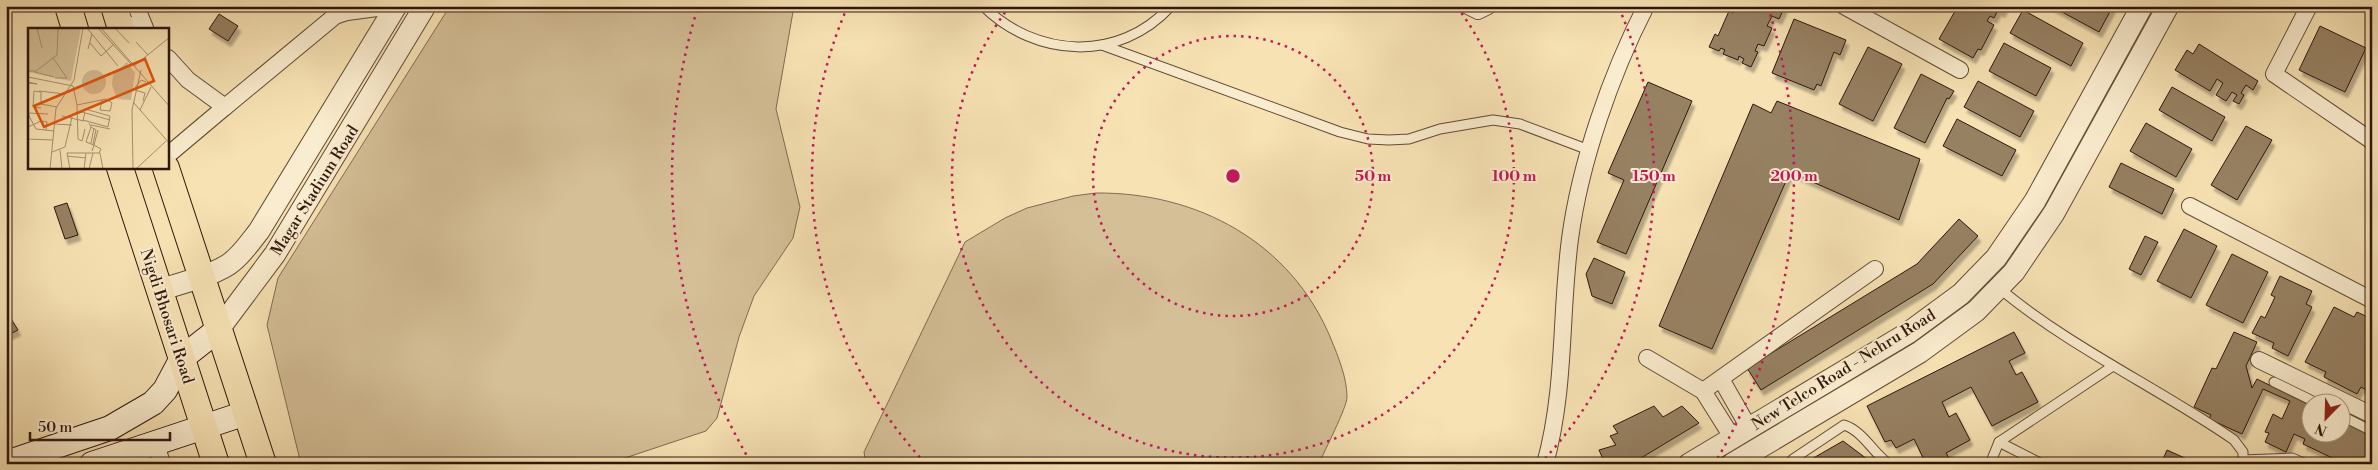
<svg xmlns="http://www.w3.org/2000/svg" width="2378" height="470" font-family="'Libre Bodoni',serif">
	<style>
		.green { fill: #d5bf97; stroke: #826b52 }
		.building { fill: #978163; stroke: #2e170c; filter: url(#shadow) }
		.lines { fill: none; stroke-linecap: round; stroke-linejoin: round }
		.service-casing { stroke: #604a36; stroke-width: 11 }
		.minor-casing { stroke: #604a36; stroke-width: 18 }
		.tertiary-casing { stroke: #604a36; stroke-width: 23 }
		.secondary-casing { stroke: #2e170c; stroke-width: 26 }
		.primary-casing { stroke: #2e170c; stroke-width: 28 }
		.service { stroke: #faecce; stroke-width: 9 }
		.minor { stroke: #faecce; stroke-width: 16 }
		.tertiary { stroke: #faecce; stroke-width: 21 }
		.secondary { stroke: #faecce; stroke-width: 24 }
		.primary { stroke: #f7e2b4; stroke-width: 26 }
		.ring { fill: none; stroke: #c2185b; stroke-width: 2.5; stroke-dasharray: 2.5 5 }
		.labels { text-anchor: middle; stroke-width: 4; stroke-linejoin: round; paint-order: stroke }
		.street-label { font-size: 16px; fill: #2e170c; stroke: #faecce }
		.inset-road { fill: none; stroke: #a79171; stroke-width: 1 }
		.view { fill: #df560c; fill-opacity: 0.15; stroke: #df560c; stroke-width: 2.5 }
		.inset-edge { fill: none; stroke: #2e170c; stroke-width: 2.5 }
		.centre { fill: #c2185b; stroke: #faecce; stroke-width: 2.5 }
		.ring-label { font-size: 15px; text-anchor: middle; font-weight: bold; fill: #c2185b; stroke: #faecce; stroke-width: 4; stroke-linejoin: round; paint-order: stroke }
	</style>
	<defs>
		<filter id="shadow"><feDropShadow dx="3" dy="5.5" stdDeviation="1" flood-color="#0004"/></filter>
	</defs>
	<rect width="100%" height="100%" fill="#f7e2b4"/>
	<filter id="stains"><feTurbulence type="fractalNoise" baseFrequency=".004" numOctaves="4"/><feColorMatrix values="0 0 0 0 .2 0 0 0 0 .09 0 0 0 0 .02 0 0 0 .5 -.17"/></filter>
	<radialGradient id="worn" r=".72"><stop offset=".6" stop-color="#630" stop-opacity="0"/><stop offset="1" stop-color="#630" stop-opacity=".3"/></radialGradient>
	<g class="green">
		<polygon points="450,6 794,6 776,109 800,207 793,238 754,296 739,337 717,418 706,431 607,464 301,464 267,325 278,278"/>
		<path d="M1096,193C1197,192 1291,242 1331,339C1338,356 1347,378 1347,397C1347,408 1324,451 1319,464H866L864,452L965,242L1005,218L1027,208L1073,196Z"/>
	</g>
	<g class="building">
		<polygon points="1736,6 1785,6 1779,19 1772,16 1767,26 1772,28 1764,46 1758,44 1755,51 1758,52 1751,67 1742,63 1744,59 1739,56 1738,60 1723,54 1725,50 1721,48 1719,51 1709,47 1715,34 1718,36 1729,11 1733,13"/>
		<polygon points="1958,6 2005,6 2002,12 1998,10 1994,18 1990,16 1987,21 1994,25 1981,50 1978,49 1973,58 1939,39"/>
		<polygon points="2051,6 2113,6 2099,32"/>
		<polygon points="2023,10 2083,43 2071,66 2010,33"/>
		<polygon points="219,14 238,26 228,41 209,29"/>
		<polygon points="1794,19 1846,40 1840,55 1834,52 1821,86 1817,84 1814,90 1772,73"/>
		<polygon points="2320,26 2366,48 2345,92 2299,70"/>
		<polygon points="2004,43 2051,68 2036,96 1989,71"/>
		<polygon points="2199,44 2258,81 2253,90 2246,85 2241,93 2244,95 2239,104 2233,101 2237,95 2232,92 2226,101 2216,95 2223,83 2217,79 2210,91 2175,70 2187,50 2193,54"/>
		<polygon points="1868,47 1902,64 1873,121 1839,104"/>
		<polygon points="1921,74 1954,91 1949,99 1947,98 1925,143 1894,128"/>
		<polygon points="1978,81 2034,111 2020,137 1964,107"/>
		<polygon points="1648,82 1692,101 1626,254 1597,242 1624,180 1608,173"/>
		<polygon points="2172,87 2225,117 2212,141 2159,110"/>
		<polygon points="1777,101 1920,159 1899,220 1790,172 1712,349 1659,326 1753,104 1771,113"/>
		<polygon points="1957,119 2016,150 2002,176 1943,146"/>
		<polygon points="2146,123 2192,149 2176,177 2130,151"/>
		<polygon points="2246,126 2272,140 2237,200 2211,185"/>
		<polygon points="2121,163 2174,189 2162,214 2109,187"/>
		<polygon points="67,203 78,235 65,239 54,207"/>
		<polygon points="1959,219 1978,236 1933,284 1761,390 1747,368 1917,264"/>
		<polygon points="2184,229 2217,246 2191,298 2157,281"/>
		<polygon points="2145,236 2158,242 2141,275 2129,269"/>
		<polygon points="2232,254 2268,272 2243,323 2206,305"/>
		<polygon points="1594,258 1625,272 1612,304 1592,296 1586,274"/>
		<polygon points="2280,276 2312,291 2306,304 2312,307 2288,356 2272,348 2274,343 2252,333 2261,316 2265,318 2275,297 2271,295"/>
		<polygon points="2334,307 2354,317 2357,312 2372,319 2372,393 2361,387 2357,394 2324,377 2326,372 2305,362"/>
		<polygon points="6,311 18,330 6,336"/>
		<polygon points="2014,332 2025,353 2009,361 2016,375 2022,372 2038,402 1992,426 1971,387 1942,402 1949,417 1956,413 1970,440 1946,453 1949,458 1938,464 1926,464 1914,439 1896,448 1891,440 1885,442 1867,406"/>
		<polygon points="2234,332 2257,342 2246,366 2252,388 2257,379 2310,405 2310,432 2340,432 2340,420 2372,435 2372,464 2345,464 2303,444 2305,439 2294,434 2286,452 2265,442 2269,433 2265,432 2273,414 2282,419 2290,401 2263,389 2242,434 2209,419 2211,415 2194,407 2212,368 2216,369"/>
		<polygon points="1654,406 1663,417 1682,406 1699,423 1631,464 1595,464 1603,459 1599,450 1616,445 1610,436 1618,433 1613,426"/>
		<polygon points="1843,441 1867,459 1862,461 1863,464 1803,464"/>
		<polygon points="2167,450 2198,464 2161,464"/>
	</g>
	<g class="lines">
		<defs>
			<g id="service">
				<path d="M983,6C1036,58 1119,63 1171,6"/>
				<polyline points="1102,45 1340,132 1368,139 1389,140 1409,139 1440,129 1493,120 1520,124 1589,150"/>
				<path d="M1999,288C2071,348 2157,387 2234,440L2243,452V464"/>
				<polyline points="2274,382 2315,402"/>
				<polyline points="2340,415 2372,431"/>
				<polyline points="1999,442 2042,464"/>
				<polyline points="2243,460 2292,458 2306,464"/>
				<path d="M1789,464L1793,459L1844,425C1863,431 1873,453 1889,464"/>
				<polyline points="1990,464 1999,442 2113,366"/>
			</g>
			<g id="minor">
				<polyline points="136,6 145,28"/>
				<polyline points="1468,6 1478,11 1488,6"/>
				<polyline points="1844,6 1960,70"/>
				<polyline points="2309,6 2274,74 2372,141"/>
				<polyline points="119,22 145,29"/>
				<polyline points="168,58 188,80 225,107 335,16 347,12 392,6"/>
				<polyline points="168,155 225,107"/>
				<polyline points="2190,206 2372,300"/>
				<polyline points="1647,358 1703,391 1732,437"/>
				<polyline points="2259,360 2372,415"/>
				<polyline points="1721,379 1749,428"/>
				<polyline points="1703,391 1875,269"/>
				<polyline points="156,443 162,464"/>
				<path d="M1545,464C1566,388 1560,315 1570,239C1580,163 1611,74 1646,6"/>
			</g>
			<g id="tertiary">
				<path d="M159,290C179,284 219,274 233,261C243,253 251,241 259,231L396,6"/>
				<polyline points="219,329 275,254 425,6"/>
				<polyline points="1689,464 1908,333 1961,294 1996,258 2035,201 2142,6"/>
				<polyline points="1732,464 1920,352 1976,311 2014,272 2054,213 2168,6"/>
			</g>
			<g id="secondary">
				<polyline points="6,463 110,428 153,403 165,390 182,358 219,329"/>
				<polyline points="92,464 246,413"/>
			</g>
			<g id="primary">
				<polyline points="68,6 75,29"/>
				<polyline points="114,6 121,29"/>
				<polyline points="120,168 216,464"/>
				<polyline points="166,168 263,464"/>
			</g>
		</defs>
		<use href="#service" class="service-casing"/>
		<use href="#minor" class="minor-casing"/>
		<use href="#tertiary" class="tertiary-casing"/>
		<use href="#secondary" class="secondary-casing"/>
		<use href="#primary" class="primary-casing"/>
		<use href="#service" class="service"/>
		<use href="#minor" class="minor"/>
		<use href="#tertiary" class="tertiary"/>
		<use href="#secondary" class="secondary"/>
		<use href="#primary" class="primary"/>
	</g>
	<g class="ring">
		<circle cx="1233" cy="176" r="140"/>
		<path d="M1457 7A281 281 0 1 1 1009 7"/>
		<path d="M925 463A421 421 0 0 1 847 8M1619 8A421 421 0 0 1 1541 463"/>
		<path d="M750 461A561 561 0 0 1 698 7M1768 7A561 561 0 0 1 1716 461"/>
	</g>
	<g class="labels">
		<g class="street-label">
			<text transform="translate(314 190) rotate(-58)" y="6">Magar Stadium Road</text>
			<text transform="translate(168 316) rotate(72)" y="6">Nigdi Bhosari Road</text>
			<text transform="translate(1843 369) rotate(-32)" y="6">New Telco Road - Nehru Road</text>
		</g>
	</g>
	<g transform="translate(28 28)">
		<rect width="141" height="141" fill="#f7e2b4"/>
		<path d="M0,0H53L43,53L0,44ZM99,34L107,45L103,72L89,71L84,57L85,47ZM54 54a12 12 0 1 1 24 0a12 12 0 1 1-24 0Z" fill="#d5bf97"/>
		<path class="inset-road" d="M9,0L14,20M59,0L90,38M70,0L103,36M73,0L142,79M87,0L101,15M108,14L120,27M62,15L73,28L85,17M60,21L64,6M25,30L39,50H27M106,38L142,9M0,43H8L29,27L30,0M7,44L26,49M0,49L45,58L49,77L50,111L54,113L57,101M0,54L9,56L0,55M107,60L113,52L118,54M107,62L117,65L115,73M11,63L37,66M105,74L142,116M49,77L78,71L84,75L82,83L72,82L74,72M13,80L5,79L6,63L13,64V76L29,79M112,82L123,59M54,84L57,81L82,88L80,99L55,92L57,85M0,85L20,86M0,86L8,101L26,103M49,86L54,84L82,92M34,88L56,93M61,95L63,99L58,114L66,117L64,123M27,96L44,97M63,97L82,101M0,99L13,93L19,94L18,102M63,99L68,102L65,116M70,102L66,117L73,121L71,125M0,111L25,112M63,115L66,100M32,122L34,141M24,124L37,119L44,89M39,125H72L75,141M39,125L42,141M39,128L58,130M22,141L28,80L46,52L55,0M56,141L58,125M61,141L65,125M105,141L104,82L113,42M108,141L138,113"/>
		<path class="view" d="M117,31L126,53L16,99L6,78Z"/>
		<rect width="141" height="141" class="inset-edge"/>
	</g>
	<circle cx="1233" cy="176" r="8" class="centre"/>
	<g class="ring-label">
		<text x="1373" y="181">50 m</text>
		<text x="1514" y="181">100 m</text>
		<text x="1654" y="181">150 m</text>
		<text x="1794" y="181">200 m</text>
	</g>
	<rect width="2378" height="470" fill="none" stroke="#f7e2b4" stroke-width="25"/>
	<rect x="8" y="8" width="2363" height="455" fill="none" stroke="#2e170c" stroke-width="2.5"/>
	<rect x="12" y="12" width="2353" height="445" fill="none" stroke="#2e170c"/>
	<g transform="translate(2326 418) rotate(203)"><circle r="24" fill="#faecce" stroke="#a89780"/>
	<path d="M0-4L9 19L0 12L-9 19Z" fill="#8f2418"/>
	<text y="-8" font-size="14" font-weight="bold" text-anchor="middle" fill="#2e170c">N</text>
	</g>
	<path d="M30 432v8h140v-8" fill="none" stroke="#2e170c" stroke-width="2.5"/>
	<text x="38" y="432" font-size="15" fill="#2e170c" stroke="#faecce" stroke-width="4" paint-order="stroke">50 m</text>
	<rect width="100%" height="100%" filter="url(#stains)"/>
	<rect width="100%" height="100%" fill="url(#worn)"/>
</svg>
